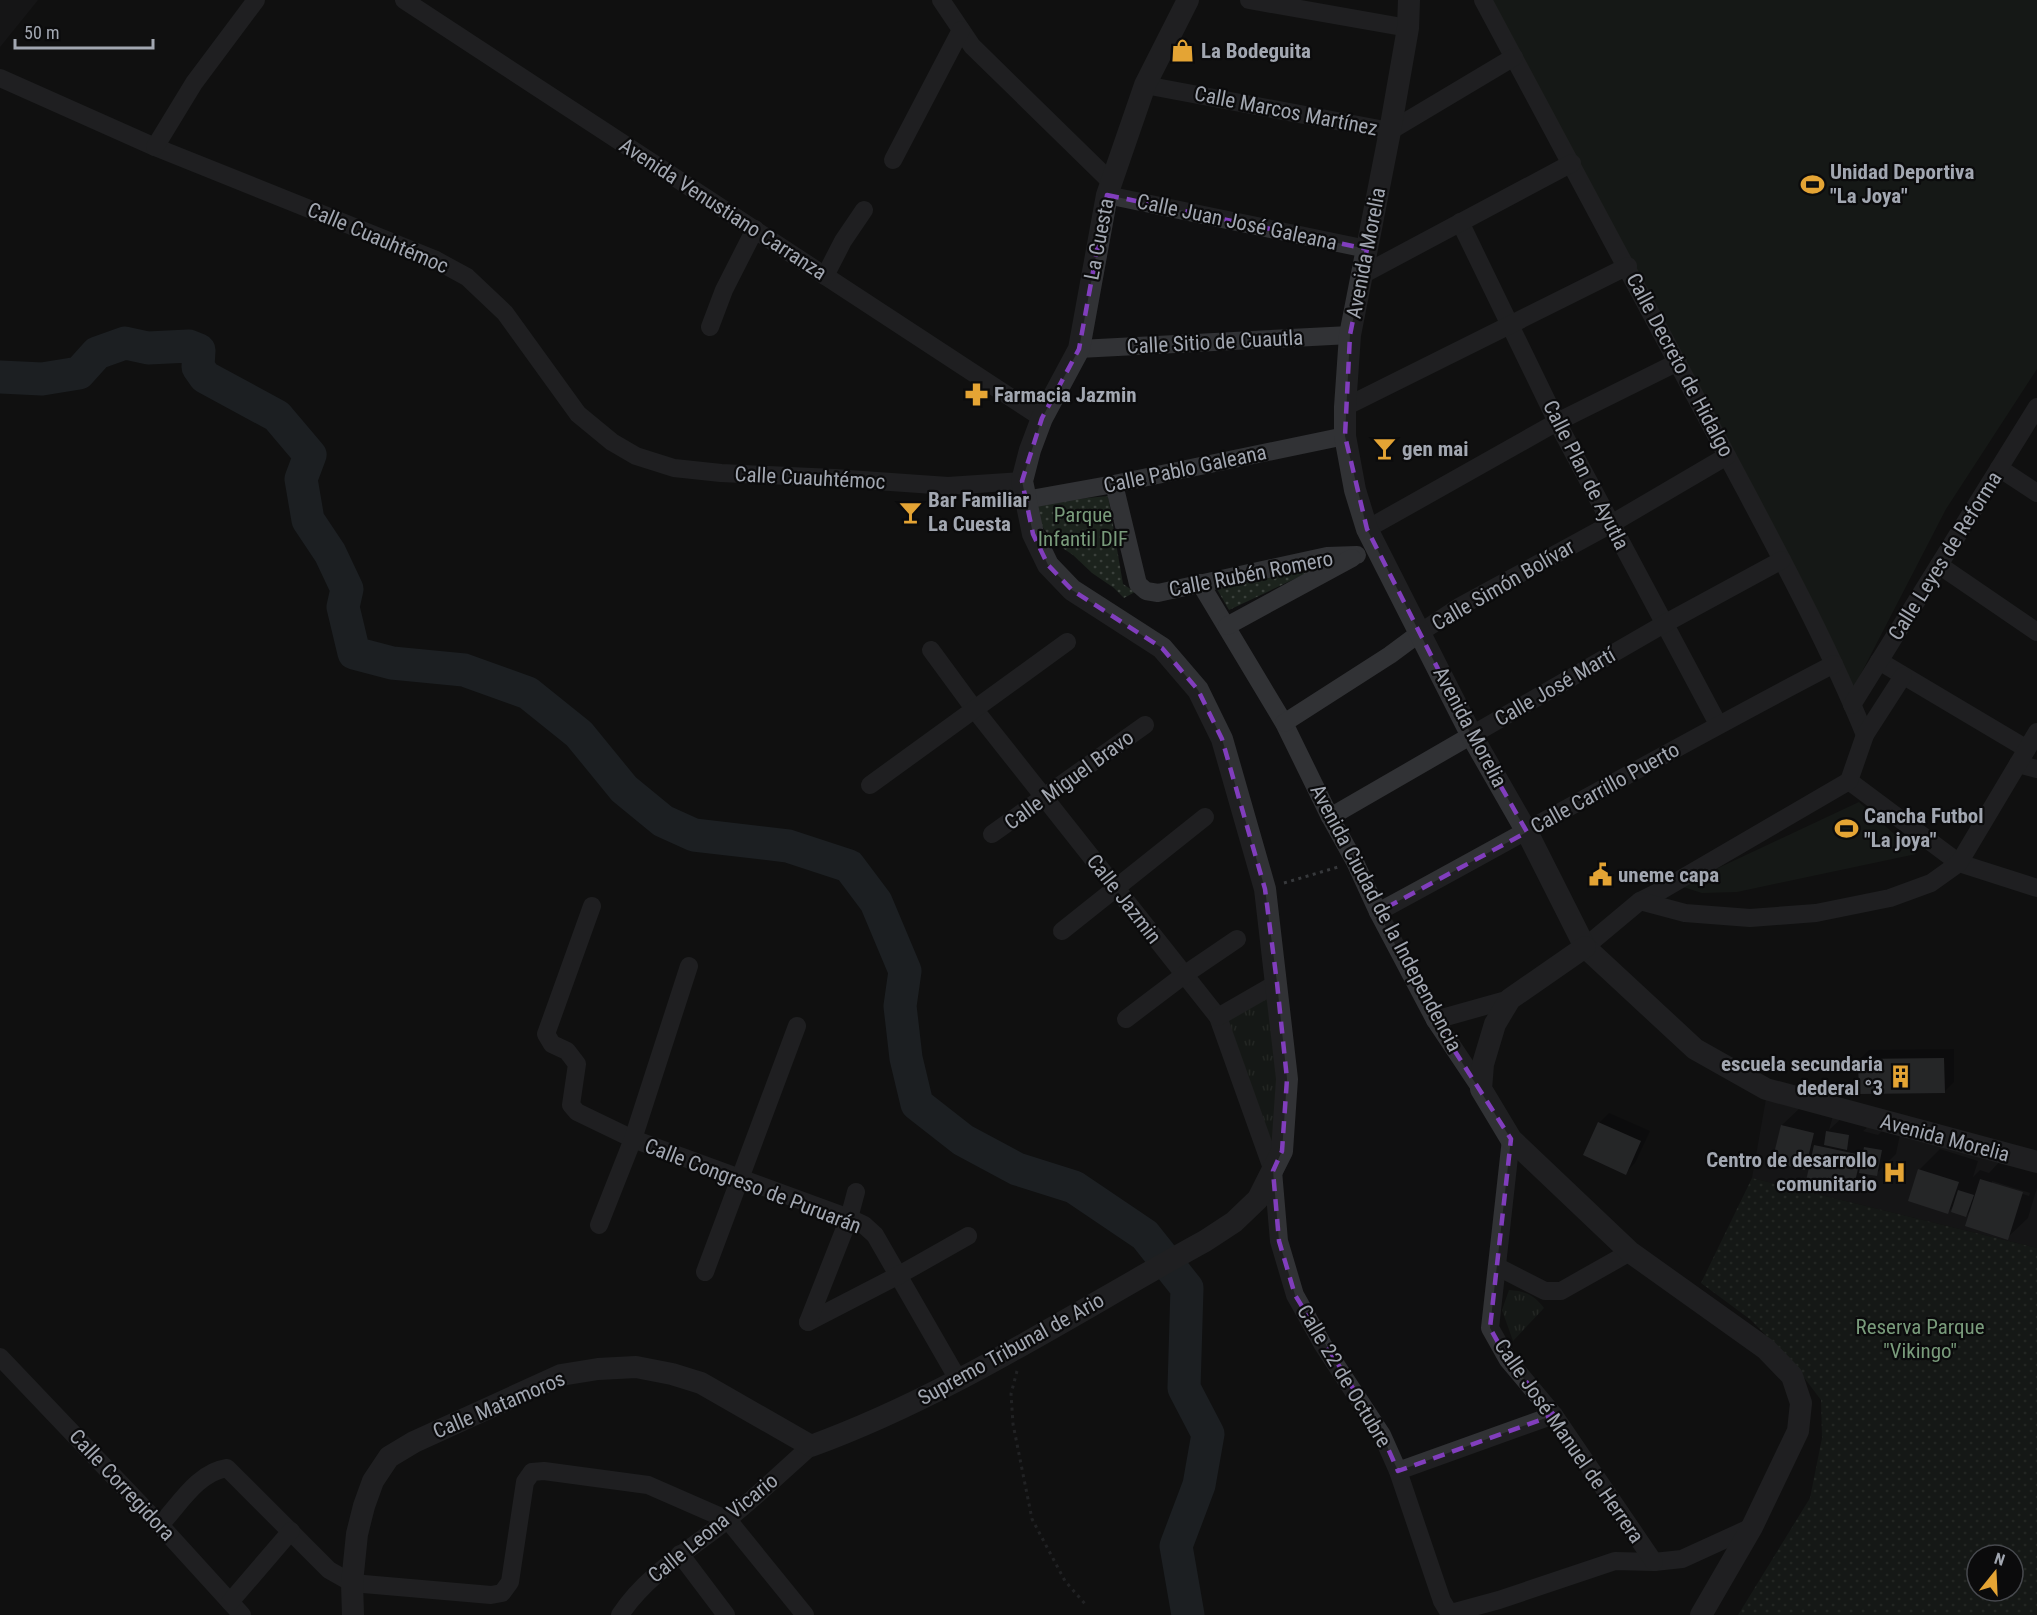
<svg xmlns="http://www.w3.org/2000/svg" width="2037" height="1615" font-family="'Roboto Condensed',sans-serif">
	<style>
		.built { fill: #1c1c1e }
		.grass { fill: url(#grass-tufts) }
		.park { fill: url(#park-dots); fill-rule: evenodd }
		.pitch { fill: #1c231d }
		.shadow { fill: #0007; fill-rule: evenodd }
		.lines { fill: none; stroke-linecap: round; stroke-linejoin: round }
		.river { stroke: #2a3238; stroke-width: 33 }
		.building { fill: #3f4044 }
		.path { stroke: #37393c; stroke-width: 3; stroke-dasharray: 3 4.5; stroke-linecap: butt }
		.minor { stroke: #313235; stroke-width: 18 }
		.tertiary { stroke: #313235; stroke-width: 22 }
		.marked { fill: none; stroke: #813ebd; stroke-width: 4.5; stroke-dasharray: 12 8; stroke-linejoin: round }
		.labels { text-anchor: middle; stroke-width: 4.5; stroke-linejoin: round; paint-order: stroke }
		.poi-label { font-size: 21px; font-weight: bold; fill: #a2a7b1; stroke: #0b0b0c; text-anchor: start }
		.street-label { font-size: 21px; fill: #a2a7b1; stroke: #0b0b0c }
		.park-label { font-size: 21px; fill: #799b7b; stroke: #0b0b0c }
	</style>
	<defs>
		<pattern id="grass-tufts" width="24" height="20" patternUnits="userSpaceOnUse" patternTransform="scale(1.5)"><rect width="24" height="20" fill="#1c231d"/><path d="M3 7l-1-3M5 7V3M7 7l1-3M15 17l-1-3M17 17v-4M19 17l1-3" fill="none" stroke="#3a403b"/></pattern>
		<pattern id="park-dots" width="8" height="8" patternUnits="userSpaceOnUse" patternTransform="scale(1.5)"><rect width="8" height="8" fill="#1c231d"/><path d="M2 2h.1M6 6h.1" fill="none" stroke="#3a403b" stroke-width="1.8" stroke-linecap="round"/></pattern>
	</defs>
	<rect width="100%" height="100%" fill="#101011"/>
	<g class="built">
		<polygon points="0,0 38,0 0,47"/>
		<polygon points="1766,1099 2037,1165 2037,1248 1752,1178"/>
	</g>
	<g class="grass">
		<polygon points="1269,994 1277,1079 1272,1148 1226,1016"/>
		<path d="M1509,1290C1525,1291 1534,1295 1544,1308L1513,1341L1502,1310Z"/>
	</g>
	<g class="park">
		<polygon points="1108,496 1123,584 1135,592 1124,598 1114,588 1092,573 1073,555 1055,543 1040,524 1036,503"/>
		<polygon points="1341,557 1229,610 1214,584"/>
		<path d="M1752,1178L2037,1248V1615H1738L1810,1498L1822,1438L1821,1400L1793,1363L1751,1320L1701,1283ZM1977,1555H2013V1591H1977Z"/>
	</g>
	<g class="pitch">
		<polygon points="1490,0 2037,0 2037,369 1946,509 1852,691"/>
		<polygon points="1859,802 1916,854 1737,892 1702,893 1680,886"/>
	</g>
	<g class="shadow">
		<polygon points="1954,1049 1954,1082 1944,1092 1859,1060 1869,1050"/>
		<polygon points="1803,1105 1834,1113 1829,1130 1848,1112 1867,1128 1863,1131 1878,1135 1886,1127 1901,1130 1896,1154 1876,1174 1869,1173 1853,1190 1812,1161 1805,1168 1782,1125"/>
		<polygon points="1609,1113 1650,1131 1635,1163 1625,1173 1599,1123"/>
		<path d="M1940,1149L1978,1161L1973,1177L1980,1170L1989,1173L2002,1159L2037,1170V1188L2028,1218L2007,1238L1972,1209L1966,1216L1955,1205L1948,1212L1919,1170ZM1992,1181L2030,1193L2029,1196L1992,1184Z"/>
	</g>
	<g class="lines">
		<polyline class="river" points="0,377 42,379 79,373 97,353 125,343 148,348 189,346 199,350 198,367 205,377 277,416 310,455 301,479 308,520 330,553 347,589 343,607 354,653 392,663 464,670 528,693 579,734 624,789 663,821 694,835 788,846 849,866 876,902 905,971 900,1006 906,1058 917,1104 963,1140 1017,1169 1074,1187 1145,1235 1187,1288 1184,1388 1208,1434 1199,1485 1176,1546 1188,1615"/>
	</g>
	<g class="building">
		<polygon points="1944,1058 1945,1093 1859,1094 1858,1059"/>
		<polygon points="1598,1122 1641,1141 1626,1175 1583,1155"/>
		<polygon points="1781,1125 1814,1133 1805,1170 1772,1162"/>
		<polygon points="1826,1131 1849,1135 1847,1150 1824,1145"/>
		<polygon points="1814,1145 1861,1155 1853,1191 1806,1181"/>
		<polygon points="1864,1147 1882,1150 1877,1176 1859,1173"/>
		<polygon points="1918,1169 1959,1182 1948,1214 1908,1201"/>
		<polygon points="1980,1179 2023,1192 2008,1240 1965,1226"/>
		<polygon points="1958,1190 1974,1195 1966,1217 1951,1212"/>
	</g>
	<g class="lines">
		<g class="path">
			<polyline points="1284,883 1338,867"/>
			<polyline points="1017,1371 1011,1394 1013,1424 1032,1519 1065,1581 1086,1605"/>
		</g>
		<g class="minor">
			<polyline points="404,0 1042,418"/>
			<polyline points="941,0 972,46 1111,182"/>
			<polyline points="1249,0 1408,28"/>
			<path d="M1483,0C1562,145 1639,290 1716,435C1768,534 1823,632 1865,735"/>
			<polyline points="0,78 155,147 434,259 467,277 505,313 578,414 612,442 636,456 674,468 721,473 834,478 948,486 1022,481"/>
			<polyline points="1145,85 1390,131 1514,57"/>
			<polyline points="155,147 194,83 256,0"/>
			<polyline points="893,160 961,30"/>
			<polyline points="1107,195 1367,249"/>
			<polyline points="1460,222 1557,422 1718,724"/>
			<polyline points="825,276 843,241 864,210"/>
			<polyline points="1360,276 1572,163"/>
			<polyline points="710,327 724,290 755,229"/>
			<polyline points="1079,349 1350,335"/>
			<polyline points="1345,407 1628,266"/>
			<polyline points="1999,468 2037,493"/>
			<polyline points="1114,484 1138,584 1146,591 1158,593 1327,556 1357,555"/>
			<polyline points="1025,500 1114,484 1345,436"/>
			<polyline points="1367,529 1557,422 1678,362"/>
			<polyline points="1939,565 2037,632"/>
			<polyline points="1200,583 1284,723 1330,817 1355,862 1378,912 1435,1020 1481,1089"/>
			<polyline points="1227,626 1352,558"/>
			<polyline points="931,650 975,710 1218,1017 1273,1171 1279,1241 1295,1295 1323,1345 1382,1435 1398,1471 1442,1601 1448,1611 1455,1612 1499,1600 1615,1561 1654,1562 1682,1559 1752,1527"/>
			<polyline points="1879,661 2027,749"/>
			<polyline points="1852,705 2037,407"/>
			<polyline points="1284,723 1390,655 1421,632 1459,607 1611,524 1727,456"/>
			<polyline points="2018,764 2037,769"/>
			<polyline points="1849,781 1959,863 2037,888"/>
			<polyline points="870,785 1067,642"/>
			<polyline points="1330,817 1664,624 1782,560"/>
			<polyline points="992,834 1145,725"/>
			<polyline points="1640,901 1662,890 1849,781 1865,735 1903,676"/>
			<polyline points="592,906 546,1034 552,1044 567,1051 577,1064 571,1105 577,1112 633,1139 849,1218 864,1225 875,1235 959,1381"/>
			<path d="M1378,912C1530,830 1680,744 1834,664"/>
			<polyline points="1062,931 1205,817"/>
			<polyline points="1585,947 1640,901 1685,913 1750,918 1816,913 1890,898 1931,883 1959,863 2037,732"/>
			<polyline points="1218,1017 1277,983"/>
			<polyline points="1126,1019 1184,975 1237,939"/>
			<polyline points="1435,1020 1510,999"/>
			<polyline points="1511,1139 1490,1328 1508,1360 1554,1415 1654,1562"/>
			<polyline points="599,1225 633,1139 689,966"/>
			<polyline points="1498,1267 1545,1291 1561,1291 1630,1252"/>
			<polyline points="705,1272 797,1026"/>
			<polyline points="808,1322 899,1275 968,1236"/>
			<polyline points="808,1322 849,1218 856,1192"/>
			<polyline points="0,1357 160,1525 242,1615"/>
			<polyline points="1398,1471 1554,1415"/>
			<path d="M160,1525C179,1505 198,1472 227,1468L329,1570L352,1583L491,1595L502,1593L510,1582L525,1482L532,1472L544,1471L648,1485L728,1520L805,1615"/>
			<polyline points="680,1554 726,1615"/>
			<polyline points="230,1602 291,1531"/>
			<path d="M620,1615C647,1574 690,1550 727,1520C756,1497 783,1471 811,1446"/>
		</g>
		<g class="tertiary">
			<polyline points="1409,0 1408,28 1390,131 1350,335 1345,407 1345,436 1355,490 1367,529 1472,736 1527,832 1585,947 1695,1049 1766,1089 2037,1162"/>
			<polyline points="1585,947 1510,999 1495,1024 1483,1064 1481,1089 1511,1139 1630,1252 1766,1349 1792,1376 1801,1403 1798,1431 1752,1527 1701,1615"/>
			<path d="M353,1615L352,1583L357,1534L364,1506L373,1481L389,1457L414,1442L561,1375L598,1369L636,1367L672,1374L701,1383L811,1446C951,1395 1075,1312 1205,1241L1234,1222L1258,1199L1282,1151L1287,1079L1265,889L1222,739L1198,690L1162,648L1072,590L1048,565L1033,534L1022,481L1030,450L1042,418L1079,349L1107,195L1145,85L1188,0"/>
		</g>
	</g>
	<path d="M0 0H2037V1615H0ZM1107,195L1367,249L1350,335L1345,436L1367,529L1472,736L1527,832L1378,912L1435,1020L1511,1139L1490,1328L1508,1360L1554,1415L1398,1471L1382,1435L1295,1295L1279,1241L1273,1171L1282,1151L1287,1079L1277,983L1265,889L1222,739L1198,690L1162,648L1072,590L1048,565L1033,534L1022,481L1042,418L1079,349Z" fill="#101011" fill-opacity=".55" fill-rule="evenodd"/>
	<path class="marked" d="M1107,195L1367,249L1350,335L1345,436L1367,529L1472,736L1527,832L1378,912L1435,1020L1511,1139L1490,1328L1508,1360L1554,1415L1398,1471L1382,1435L1295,1295L1279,1241L1273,1171L1282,1151L1287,1079L1277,983L1265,889L1222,739L1198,690L1162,648L1072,590L1048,565L1033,534L1022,481L1042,418L1079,349Z"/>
	<defs>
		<symbol id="shop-bare" viewBox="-9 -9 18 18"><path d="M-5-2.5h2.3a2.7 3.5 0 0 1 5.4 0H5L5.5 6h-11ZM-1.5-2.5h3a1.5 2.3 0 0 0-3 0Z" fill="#e4a434" stroke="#0b0b0c" stroke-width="2.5" paint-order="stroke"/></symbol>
		<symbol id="stadium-bare" viewBox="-9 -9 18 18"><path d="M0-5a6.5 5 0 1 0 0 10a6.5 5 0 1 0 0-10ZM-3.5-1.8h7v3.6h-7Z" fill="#e4a434" stroke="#0b0b0c" stroke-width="2.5" paint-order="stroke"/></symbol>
		<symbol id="pharmacy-bare" viewBox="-9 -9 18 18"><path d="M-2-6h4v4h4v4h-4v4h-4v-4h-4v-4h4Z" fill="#e4a434" stroke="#0b0b0c" stroke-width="2.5" paint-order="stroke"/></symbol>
		<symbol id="bar-bare" viewBox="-9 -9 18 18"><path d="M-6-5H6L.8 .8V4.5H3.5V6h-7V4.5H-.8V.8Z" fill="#e4a434" stroke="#0b0b0c" stroke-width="2.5" paint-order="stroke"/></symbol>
		<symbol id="civic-bare" viewBox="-9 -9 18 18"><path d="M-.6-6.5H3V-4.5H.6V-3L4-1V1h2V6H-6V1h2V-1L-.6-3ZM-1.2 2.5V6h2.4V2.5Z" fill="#e4a434" stroke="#0b0b0c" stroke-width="2.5" paint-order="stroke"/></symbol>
		<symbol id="building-bare" viewBox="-9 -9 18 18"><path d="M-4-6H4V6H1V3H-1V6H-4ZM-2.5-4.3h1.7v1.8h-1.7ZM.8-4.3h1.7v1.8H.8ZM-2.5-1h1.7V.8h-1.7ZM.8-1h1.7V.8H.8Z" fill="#e4a434" stroke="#0b0b0c" stroke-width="2.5" paint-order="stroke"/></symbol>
		<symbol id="hospital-bare" viewBox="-9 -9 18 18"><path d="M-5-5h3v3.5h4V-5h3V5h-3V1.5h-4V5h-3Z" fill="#e4a434" stroke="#0b0b0c" stroke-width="2.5" paint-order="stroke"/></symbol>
	</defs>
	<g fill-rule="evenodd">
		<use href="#shop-bare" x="1166" y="34" width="33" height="33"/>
		<use href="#stadium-bare" x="1796" y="168" width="33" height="33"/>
		<use href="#pharmacy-bare" x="960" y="378" width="33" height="33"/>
		<use href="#bar-bare" x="1368" y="432" width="33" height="33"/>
		<use href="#bar-bare" x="894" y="496" width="33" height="33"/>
		<use href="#stadium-bare" x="1830" y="812" width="33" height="33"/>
		<use href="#civic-bare" x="1584" y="858" width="33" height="33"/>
		<use href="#building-bare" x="1884" y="1060" width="33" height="33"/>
		<use href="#hospital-bare" x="1878" y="1156" width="33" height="33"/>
	</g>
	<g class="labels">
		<g class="poi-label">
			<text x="1201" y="58">La Bodeguita</text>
			<text x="1830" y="179">Unidad Deportiva<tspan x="1830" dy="24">"La Joya"</tspan></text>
			<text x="994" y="402">Farmacia Jazmin</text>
			<text x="1402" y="456">gen mai</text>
			<text x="928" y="507">Bar Familiar<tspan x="928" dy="24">La Cuesta</tspan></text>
			<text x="1864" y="823">Cancha Futbol<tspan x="1864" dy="24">"La joya"</tspan></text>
			<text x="1618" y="882">uneme capa</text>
			<text x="1883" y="1071" text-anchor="end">escuela secundaria<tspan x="1883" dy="24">dederal °3</tspan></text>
			<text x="1877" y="1167" text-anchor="end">Centro de desarrollo<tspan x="1877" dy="24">comunitario</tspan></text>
		</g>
		<g class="street-label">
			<text transform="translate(1286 111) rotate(11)" y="7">Calle Marcos Martínez</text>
			<text transform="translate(723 209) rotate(33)" y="7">Avenida Venustiano Carranza</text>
			<text transform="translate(1237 222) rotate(12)" y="7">Calle Juan José Galeana</text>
			<text transform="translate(378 238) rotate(23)" y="7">Calle Cuauhtémoc</text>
			<text transform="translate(1099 239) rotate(-79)" y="7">La Cuesta</text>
			<text transform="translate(1366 253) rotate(-79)" y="7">Avenida Morelia</text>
			<text transform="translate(1215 342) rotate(-3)" y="7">Calle Sitio de Cuautla</text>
			<text transform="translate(1680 365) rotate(62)" y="7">Calle Decreto de Hidalgo</text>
			<text transform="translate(1185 469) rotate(-12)" y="7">Calle Pablo Galeana</text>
			<text transform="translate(1586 475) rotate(63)" y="7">Calle Plan de Ayutla</text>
			<text transform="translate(810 478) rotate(3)" y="7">Calle Cuauhtémoc</text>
			<text transform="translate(1945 556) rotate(-58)" y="7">Calle Leyes de Reforma</text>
			<text transform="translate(1251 574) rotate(-11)" y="7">Calle Rubén Romero</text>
			<text transform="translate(1503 585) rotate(-30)" y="7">Calle Simón Bolívar</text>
			<text transform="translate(1555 687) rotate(-30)" y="7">Calle José Martí</text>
			<text transform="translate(1470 727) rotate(62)" y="7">Avenida Morelia</text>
			<text transform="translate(1069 780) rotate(-36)" y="7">Calle Miguel Bravo</text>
			<text transform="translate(1605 788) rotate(-29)" y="7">Calle Carrillo Puerto</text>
			<text transform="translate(1124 899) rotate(52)" y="7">Calle Jazmin</text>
			<text transform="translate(1386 918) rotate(62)" y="7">Avenida Ciudad de la Independencia</text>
			<text transform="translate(1945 1138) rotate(15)" y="7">Avenida Morelia</text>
			<text transform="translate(753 1186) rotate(21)" y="7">Calle Congreso de Puruarán</text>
			<text transform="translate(1011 1349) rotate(-29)" y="7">Supremo Tribunal de Ario</text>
			<text transform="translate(1344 1376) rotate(59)" y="7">Calle 22 de Octubre</text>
			<text transform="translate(499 1405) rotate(-23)" y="7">Calle Matamoros</text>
			<text transform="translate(1569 1441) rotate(55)" y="7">Calle José Manuel de Herrera</text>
			<text transform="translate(122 1485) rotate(47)" y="7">Calle Corregidora</text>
			<text transform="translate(713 1528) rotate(-39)" y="7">Calle Leona Vicario</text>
		</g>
		<g class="park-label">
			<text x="1083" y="522">Parque<tspan x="1083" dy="24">Infantil DIF</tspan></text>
			<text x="1920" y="1334">Reserva Parque<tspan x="1920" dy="24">"Vikingo"</tspan></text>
		</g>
	</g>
	<g transform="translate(1995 1573) rotate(18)"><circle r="28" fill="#0b0b0c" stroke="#47494e" stroke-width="1.5"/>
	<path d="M0-4.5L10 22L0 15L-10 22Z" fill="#e4a434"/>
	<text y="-9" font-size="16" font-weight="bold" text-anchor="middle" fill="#a2a7b1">N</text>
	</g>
	<path d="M15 39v9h138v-9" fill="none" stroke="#a2a7b1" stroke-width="3"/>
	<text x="24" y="39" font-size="18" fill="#a2a7b1" stroke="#0b0b0c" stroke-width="4.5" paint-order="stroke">50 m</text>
</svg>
